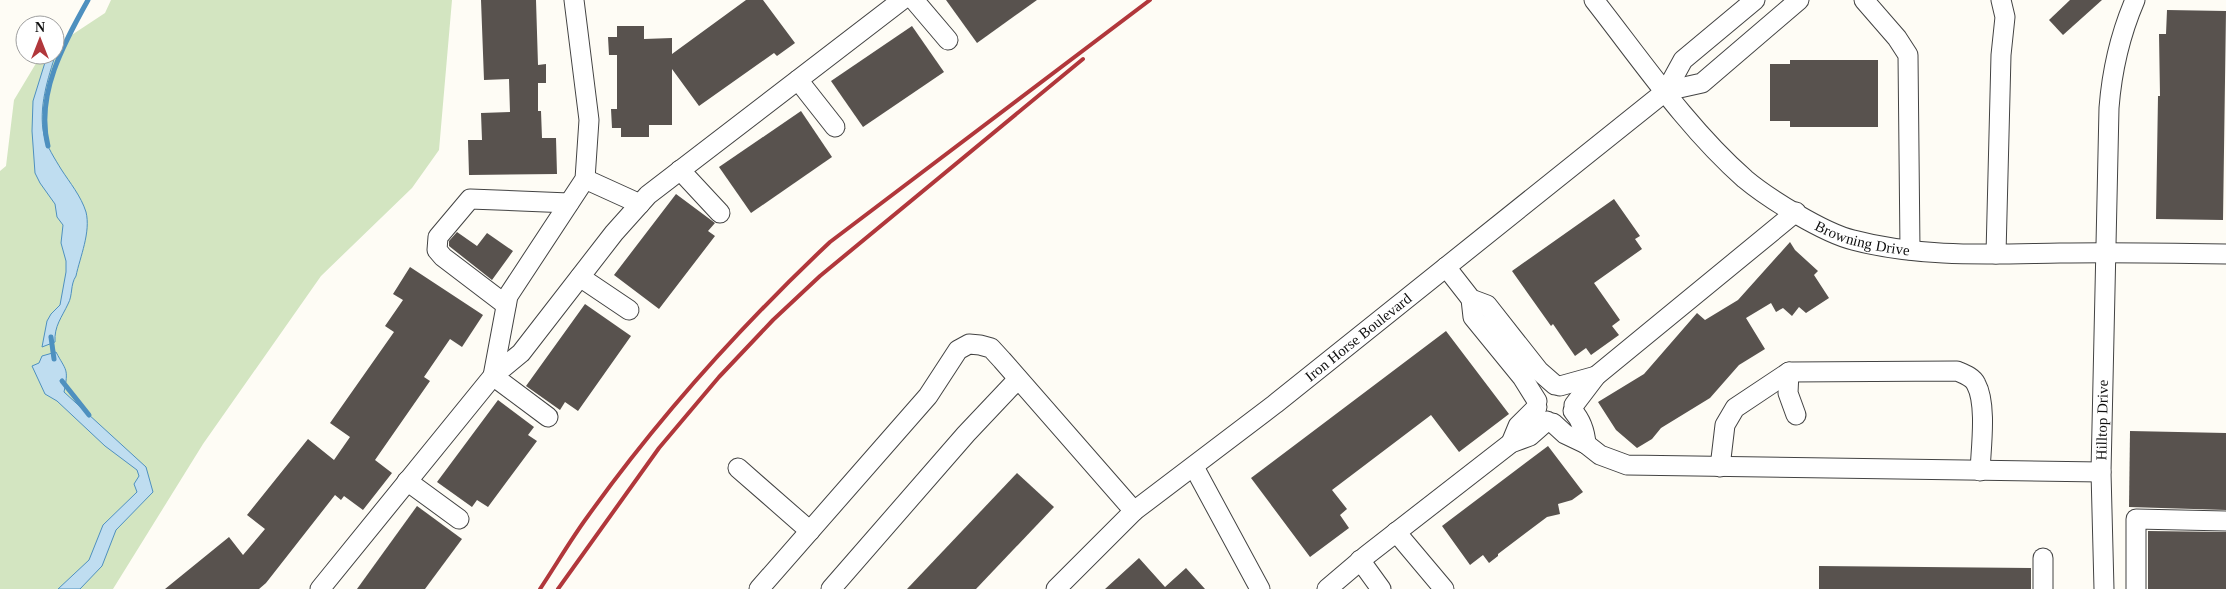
<svg xmlns="http://www.w3.org/2000/svg" width="2226" height="589" font-family="'Times New Roman',serif">
	<style>
		.green { fill: #d3e5c1 }
		.water { fill: #bfddf0; stroke: #4e90bf }
		.lines { fill: none; stroke-linecap: round; stroke-linejoin: round }
		.stream { stroke: #4e90bf; stroke-width: 5 }
		.building { fill: #58524e }
		.minor-casing { stroke: #434343; stroke-width: 21 }
		.minor { stroke: #fff; stroke-width: 19 }
		.rail { stroke: #b1373b; stroke-width: 4 }
		.labels { text-anchor: middle; stroke-width: 5; stroke-linejoin: round; paint-order: stroke }
		.street-label { font-size: 15px; fill: #101010; stroke: #fff }
	</style>
	<rect width="100%" height="100%" fill="#fefcf5"/>
	<polygon class="green" points="111,0 452,0 439,150 412,188 321,276 203,444 113,589 0,589 0,171 6,166 14,100 41,55 55,55 55,46 105,13"/>
	<g class="water">
		<path d="M55,53H56C48,78 38,108 44,135C47,147 55,159 61,169C70,183 81,196 86,212C91,232 80,257 76,276C70,285 73,295 68,304C62,317 54,326 55,342L42,347L47,321L51,314L60,305L66,272V261L61,243L63,225L57,217L55,204L40,183L35,173L32,131L33,101L47,56L55,55Z"/>
		<path d="M56,352C66,371 69,368 64,392L146,467L153,492L116,530L102,566L80,589H58L89,560L103,525L137,492L134,484L139,476L137,470L105,446L57,401L45,394L32,366L39,363L42,356Z"/>
	</g>
	<g class="lines">
		<g class="stream">
			<path d="M48,146C35,95 64,43 88,0"/>
			<polyline points="51,337 54,359"/>
			<polyline points="62,381 89,415"/>
		</g>
	</g>
	<g class="building">
		<polygon points="481,0 536,0 538,65 546,64 546,83 538,83 538,111 541,111 542,138 556,138 557,174 469,175 468,140 482,140 481,113 510,112 509,79 484,80"/>
		<polygon points="746,0 763,0 795,43 777,56 774,53 699,106 672,69 672,125 649,125 649,137 621,137 621,128 612,128 611,109 617,109 617,55 609,55 608,37 617,37 617,26 644,26 644,39 672,38 672,54"/>
		<polygon points="946,0 1037,0 977,43"/>
		<polygon points="2070,0 2102,0 2063,35 2049,20"/>
		<polygon points="2167,10 2226,11 2223,220 2156,219 2158,96 2160,96 2159,34 2166,34"/>
		<polygon points="912,26 944,72 863,127 831,81"/>
		<polygon points="1790,60 1878,60 1878,127 1790,127 1790,121 1770,121 1770,64 1790,64"/>
		<polygon points="801,111 832,157 751,213 719,167"/>
		<polygon points="676,194 715,223 708,231 715,236 659,309 614,275"/>
		<polygon points="1614,199 1640,236 1635,239 1642,249 1594,283 1620,320 1612,326 1619,335 1591,355 1586,348 1575,356 1553,324 1551,326 1512,271"/>
		<polygon points="457,232 477,246 487,233 513,251 492,280 449,246 449,241"/>
		<polygon points="1790,242 1795,250 1818,271 1814,275 1829,298 1806,313 1799,307 1792,316 1783,308 1776,312 1771,303 1746,318 1765,349 1739,365 1710,398 1661,428 1652,439 1637,448 1616,430 1598,402 1644,374 1697,313 1705,320 1738,300"/>
		<polygon points="410,267 483,315 462,347 450,339 424,377 430,381 375,460 392,473 363,510 344,496 341,500 335,495 266,583 259,589 165,589 229,537 243,555 265,529 247,515 308,439 334,460 350,437 330,423 394,332 385,326 403,300 393,294"/>
		<polygon points="585,304 631,336 578,411 565,402 560,410 526,386"/>
		<polygon points="1446,331 1509,414 1459,452 1431,415 1332,490 1347,509 1340,515 1349,528 1310,557 1251,478"/>
		<polygon points="498,400 534,427 528,435 537,441 488,507 477,500 472,507 437,482"/>
		<polygon points="2130,431 2226,433 2226,510 2129,507"/>
		<polygon points="1548,446 1583,492 1572,500 1558,504 1560,514 1547,517 1498,554 1498,556 1489,563 1483,555 1470,565 1442,526"/>
		<polygon points="1017,473 1054,507 976,589 907,589"/>
		<polygon points="417,506 462,539 425,589 357,589"/>
		<polygon points="2148,531 2226,532 2226,589 2148,589"/>
		<polygon points="1139,558 1165,587 1186,568 1205,589 1105,589"/>
		<polygon points="1819,566 2031,568 2031,589 1819,589"/>
	</g>
	<g class="lines">
		<defs>
			<g id="minor">
				<polyline points="914,0 948,40"/>
				<path id="s1" d="M1594,0C1641,60 1688,129 1745,179C1769,199 1824,233 1853,240C1920,258 1991,254 2060,253C2115,252 2171,253 2226,254"/>
				<polyline points="1864,0 1897,38 1908,55 1910,250"/>
				<polyline points="798,80 835,127"/>
				<polyline points="1666,91 1702,83 1799,0"/>
				<polyline points="680,170 720,213"/>
				<polyline points="585,179 640,204"/>
				<polyline points="1996,254 2001,55 2005,17 2001,0"/>
				<polyline points="1446,267 1471,299 1487,305 1539,371 1555,385"/>
				<polyline points="580,277 629,310"/>
				<polyline points="1471,299 1473,317 1522,377 1537,401"/>
				<polyline points="506,305 443,257 437,250 438,237 470,199 569,203"/>
				<polyline points="1789,372 1788,393 1796,415"/>
				<polyline points="1560,386 1596,376"/>
				<polyline points="1574,405 1596,376 1796,212"/>
				<path d="M1573,411C1582,421 1585,431 1586,444"/>
				<polyline points="548,417 493,376 508,296 585,179 589,120 574,0"/>
				<polyline points="1553,423 1565,434 1586,444 1600,455 1627,465 2101,472"/>
				<polyline points="1511,443 1518,426 1537,407"/>
				<polyline points="1194,467 1260,589"/>
				<path d="M1720,467L1725,425L1735,408L1789,372L1957,371C1964,374 1973,377 1976,384C1987,404 1981,448 1980,471"/>
				<polyline points="738,468 810,531"/>
				<polyline points="407,481 459,519"/>
				<polyline points="1396,532 1444,589"/>
				<polyline points="2043,558 2043,589"/>
				<polyline points="1360,560 1381,589"/>
				<polyline points="320,589 493,376 521,353 614,233 648,195 902,0"/>
				<polyline points="759,589 928,396 958,350 969,344 980,345 991,348 1002,360 1134,511"/>
				<polyline points="831,589 966,434 1018,379"/>
				<path id="s2" d="M1056,589L1134,511L1275,404L1666,91L1683,60L1755,0"/>
				<polyline points="1327,589 1367,555 1511,443 1530,436 1547,421"/>
				<path id="s3" d="M2104,589L2101,472L2109,108C2112,69 2120,35 2135,0"/>
				<polyline points="2136,589 2136,519 2226,521"/>
			</g>
		</defs>
		<use href="#minor" class="minor-casing"/>
		<use href="#minor" class="minor"/>
		<g class="rail">
			<path d="M540,589C556,565 571,539 588,516C659,417 742,325 830,242L1150,0"/>
			<polyline points="558,589 659,448 719,377 773,320 820,276 1083,59"/>
		</g>
	</g>
	<g class="labels">
		<g class="street-label">
			<text dy="5" stroke="none"><textPath href="#s1" startOffset="368">Browning Drive</textPath></text>
			<text dy="5" stroke="none"><textPath href="#s2" startOffset="394">Iron Horse Boulevard</textPath></text>
			<text dy="5" stroke="none"><textPath href="#s3" startOffset="169">Hilltop Drive</textPath></text>
		</g>
	</g>
	<g transform="translate(40 40)"><circle r="24" fill="#ffffff" stroke="#9f9f9f"/>
	<path d="M0-4L9 19L0 12L-9 19Z" fill="#b1373b"/>
	<text y="-8" font-size="14" font-weight="bold" text-anchor="middle" fill="#101010">N</text>
	</g>
</svg>
